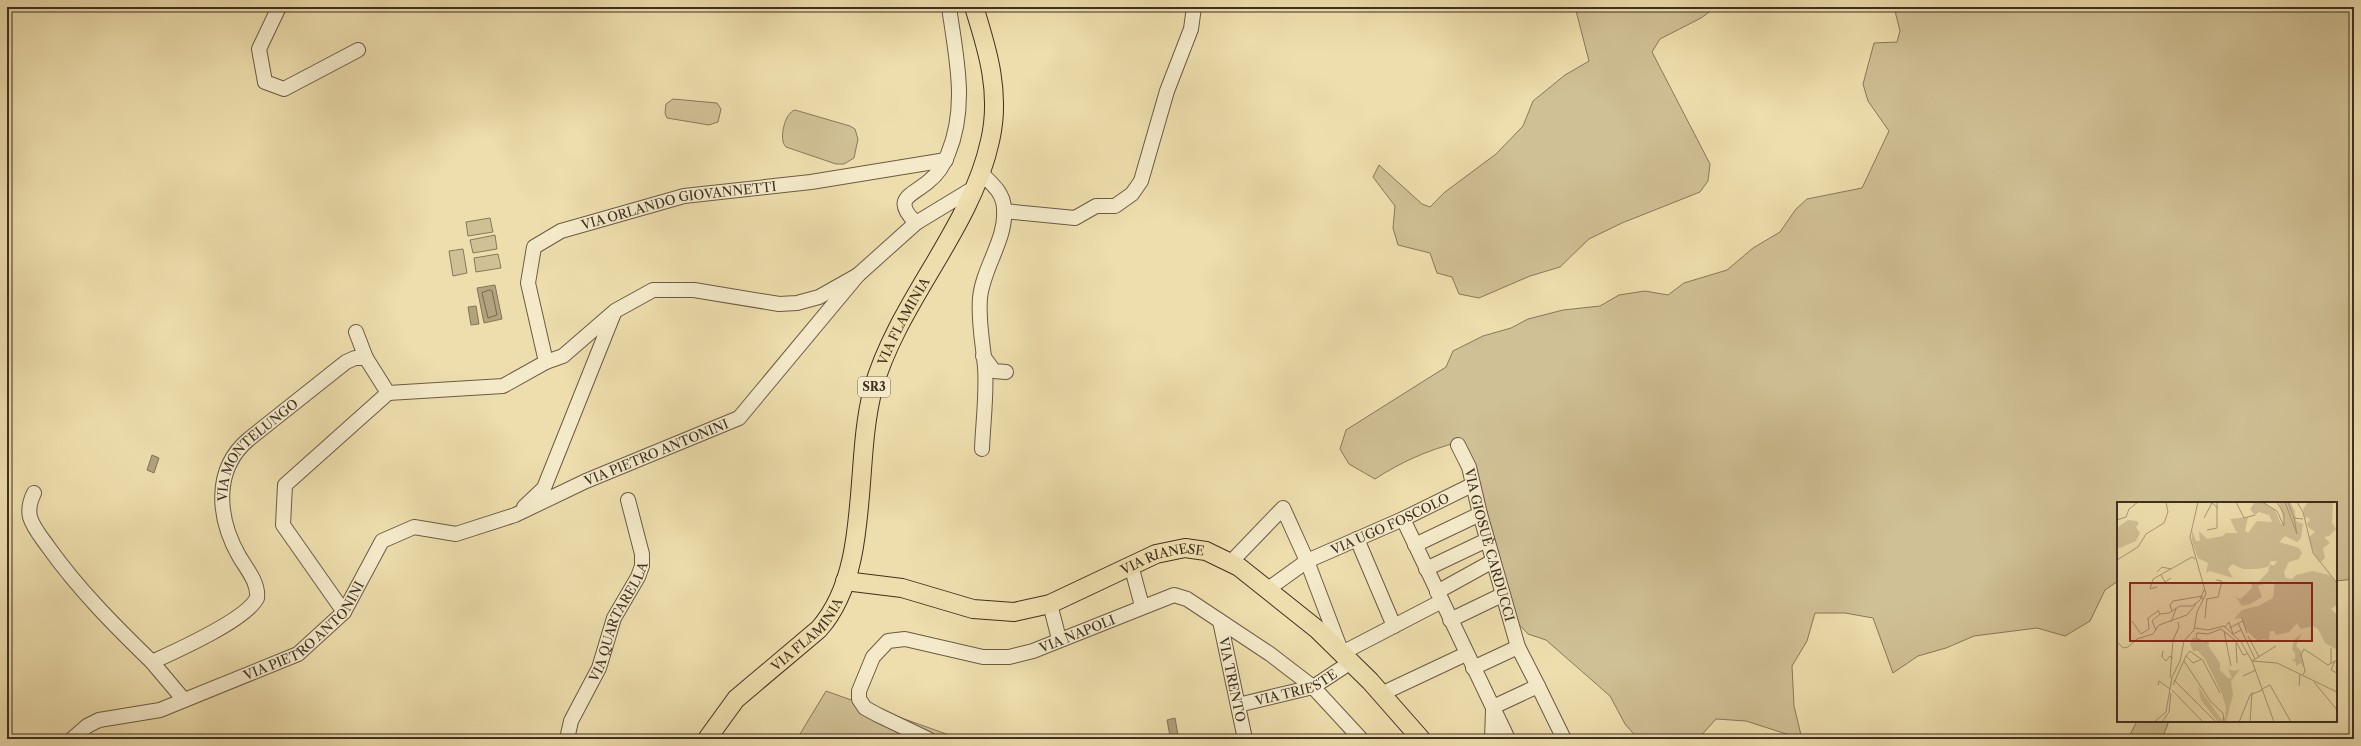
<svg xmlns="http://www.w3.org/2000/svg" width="2361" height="746" font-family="'Libre Caslon Text',serif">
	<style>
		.green { fill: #d0c095; stroke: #88785b }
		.water { fill: #b2a27d; stroke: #847458 }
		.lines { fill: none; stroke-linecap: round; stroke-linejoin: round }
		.shore { stroke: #78684f; stroke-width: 1 }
		.minor-casing { stroke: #6b5b44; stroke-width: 16 }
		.major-casing { stroke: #3f2f21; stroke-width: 20 }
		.minor { stroke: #f4eaca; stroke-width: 14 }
		.major { stroke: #eedead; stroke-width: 18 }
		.labels { text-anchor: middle; stroke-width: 3; stroke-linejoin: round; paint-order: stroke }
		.shield { fill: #f4eaca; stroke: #756754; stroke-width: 1 }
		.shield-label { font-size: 12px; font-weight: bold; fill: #3f2f21 }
		.street-label { font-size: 13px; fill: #3f2f21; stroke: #f4eaca }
		.inset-road { fill: none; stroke: #a89875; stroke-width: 1 }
		.view { fill: #8f2418; fill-opacity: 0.15; stroke: #8f2418; stroke-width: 2 }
		.inset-edge { fill: none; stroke: #3f2f21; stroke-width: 2 }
	</style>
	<rect width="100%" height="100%" fill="#eedead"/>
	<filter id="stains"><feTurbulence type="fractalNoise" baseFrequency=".005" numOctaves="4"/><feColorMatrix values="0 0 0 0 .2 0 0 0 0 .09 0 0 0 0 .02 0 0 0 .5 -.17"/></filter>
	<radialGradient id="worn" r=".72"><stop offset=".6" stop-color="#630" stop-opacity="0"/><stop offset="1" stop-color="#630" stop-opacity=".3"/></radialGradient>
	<g class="green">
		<polygon points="1575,7 1633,7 1636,10 1640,7 1716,7 1701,18 1660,39 1652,52 1710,164 1708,181 1700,192 1622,223 1589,239 1560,267 1530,276 1479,298 1459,294 1452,277 1437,273 1430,253 1398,245 1393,228 1395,206 1373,177 1379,165 1422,204 1430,207 1445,192 1496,154 1523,126 1533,101 1565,75 1589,61"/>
		<path d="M1894,7H2354V579L2336,581V503H2118V581L2105,590L2090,621L2065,636L2037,628L1974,636L1946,648L1918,656L1893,673L1873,618L1845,613H1815L1807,641L1792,666L1794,706L1802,739L1746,721L1716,719L1698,739H1638L1625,724L1610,696L1546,640L1528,634L1515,620L1459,442C1428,450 1401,462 1375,479L1349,464L1340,449L1346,430L1446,367L1453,351L1483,336L1511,328L1528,319L1563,310L1600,306L1619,295L1645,291L1668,295L1684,283L1727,270L1753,248L1780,232L1796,209L1807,199L1862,188L1889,131L1868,101L1863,84L1874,43L1897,42L1900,31Z"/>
		<polygon points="673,99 717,103 721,109 718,122 709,125 667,118 665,113 666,104"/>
		<path d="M795,110L850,126L855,129L858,139L854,158L844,164H836L786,147C778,140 785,112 795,110Z"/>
		<polygon points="490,218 493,232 468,236 466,222"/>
		<polygon points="495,235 497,249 473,253 470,240"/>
		<polygon points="463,249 467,273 453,276 449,251"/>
		<polygon points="498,254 501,268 476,272 474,258"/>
		<polygon points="826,691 952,736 955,739 797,739"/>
		<polygon points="2137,721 2169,721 2162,739 2128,739"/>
	</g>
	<g class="water">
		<polygon points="495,285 502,319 484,323 477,288"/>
		<polygon points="476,306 479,324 471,325 468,307"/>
		<polygon points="152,455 159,458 154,473 147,470"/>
		<polygon points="1175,718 1178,735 1170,736 1167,720"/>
	</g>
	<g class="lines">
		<polygon class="shore" points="490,290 492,291 497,315 488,318 482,293"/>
		<defs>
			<g id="minor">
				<polyline points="279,7 259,49 265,82 284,89 358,50"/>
				<path d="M949,7C956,57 968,106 948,154C944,164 938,174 929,181C912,196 891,198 916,223L977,186"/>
				<path d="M981,173C992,184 1003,192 1004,208C1007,239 983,267 980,298C978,321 983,344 985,367C987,394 983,422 982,449"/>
				<polyline points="1004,211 1075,218 1096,206 1115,206 1132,194 1141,181 1167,91 1191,29 1194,7"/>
				<polyline points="356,332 366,358 388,393 503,386 546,362 563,356 615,311 653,290 694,290 779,304 797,303 819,297 858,275 916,223"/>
				<polyline points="983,356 994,371 1006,372"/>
				<path id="s1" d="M546,362L528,283L534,247L561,231L684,196L811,182L946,160"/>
				<path id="s2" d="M1458,445L1469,467L1480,514L1518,647"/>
				<path id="s3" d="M34,493C30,501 28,508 30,517C33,528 42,538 49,548C79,590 115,626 152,662C176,651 246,620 257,598C259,583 246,568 239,556C218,519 212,470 249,439L346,362L355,358H366"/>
				<polyline points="524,507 544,488 614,313"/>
				<polyline points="1403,519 1508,739"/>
				<polyline points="1357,539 1394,626"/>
				<polyline points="1415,545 1480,514"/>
				<polyline points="1231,562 1283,508 1307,561 1342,653 1442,601"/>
				<polyline points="1131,565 1142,606"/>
				<polyline points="1426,569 1487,540"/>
				<path id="s4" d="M1268,589L1307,561L1403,519L1472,485"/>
				<polyline points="1437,592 1493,561"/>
				<polyline points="1050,604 1059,639"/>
				<polyline points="344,612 283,525 285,485 388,393"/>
				<polyline points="1450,620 1502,595"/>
				<path id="s5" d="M1220,621L1245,739"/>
				<polyline points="152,662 184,700"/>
				<polyline points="1473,668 1518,647 1538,686 1493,707"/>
				<polyline points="1538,686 1564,739"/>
				<polyline points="1381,694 1466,654"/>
				<path id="s6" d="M1238,705L1313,687L1351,662"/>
				<path id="s7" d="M72,739L87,726L99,720L160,710L298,654L344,612L382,541L414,527L456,534L515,515L586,481L739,418L858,275"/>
				<path id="s8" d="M567,739L571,721L599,668L614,618L638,577L642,566V554L628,500"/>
				<path id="s9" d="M928,739L878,715L865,708L859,699V691L873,657L888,641L905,639L983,657H1009L1033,651L1174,595L1187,599L1270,654L1313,687L1361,739"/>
				<polyline points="1492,739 1493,709"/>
			</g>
			<g id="major">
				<path id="s10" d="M845,581L902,588L973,609L1014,612L1050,604L1156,554L1185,548L1206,551L1239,567L1318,630L1370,681L1421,739"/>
				<path id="s11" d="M707,739L736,699L819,629C872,569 853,464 873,389C898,301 971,229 990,141C1001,94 988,51 974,7"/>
			</g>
		</defs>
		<use href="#minor" class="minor-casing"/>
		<use href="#major" class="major-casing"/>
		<use href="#minor" class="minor"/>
		<use href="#major" class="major"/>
	</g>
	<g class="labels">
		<rect class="shield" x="858" y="377" width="32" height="20" rx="3"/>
		<g class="shield-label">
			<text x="874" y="391">SR3</text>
		</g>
		<g class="street-label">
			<text dy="5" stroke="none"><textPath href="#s1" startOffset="270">VIA ORLANDO GIOVANNETTI</textPath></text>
			<text dy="5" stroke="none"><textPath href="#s11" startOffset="482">VIA FLAMINIA</textPath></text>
			<text dy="5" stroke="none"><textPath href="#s7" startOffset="681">VIA PIETRO ANTONINI</textPath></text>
			<text dy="5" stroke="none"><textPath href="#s3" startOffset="509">VIA MONTELUNGO</textPath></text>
			<text dy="5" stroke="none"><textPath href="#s4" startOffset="139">VIA UGO FOSCOLO</textPath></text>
			<text dy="5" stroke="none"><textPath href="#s2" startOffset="105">VIA GIOSUÈ CARDUCCI</textPath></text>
			<text dy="5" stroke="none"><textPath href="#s10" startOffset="332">VIA RIANESE</textPath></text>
			<text dy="5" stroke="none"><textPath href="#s8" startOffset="129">VIA QUARTARELLA</textPath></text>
			<text dy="5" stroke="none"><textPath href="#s7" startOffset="263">VIA PIETRO ANTONINI</textPath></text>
			<text dy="5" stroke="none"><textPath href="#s11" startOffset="146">VIA FLAMINIA</textPath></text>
			<text dy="5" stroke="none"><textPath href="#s9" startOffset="343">VIA NAPOLI</textPath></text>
			<text dy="5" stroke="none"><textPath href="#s5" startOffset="60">VIA TRENTO</textPath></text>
			<text dy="5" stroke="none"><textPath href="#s6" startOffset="61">VIA TRIESTE</textPath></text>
		</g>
	</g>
	<g transform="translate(2117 502)">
		<rect width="220" height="220" fill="#eedead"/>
		<path d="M138,0H146L158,8L164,22L167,20L162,0H173L178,9L179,19L186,22L184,36L180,40L168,34L162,40L182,46L185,51L182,57L172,60L167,70L169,76L175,77L179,73L196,69L212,73L220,80V103L214,107L220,113V148L208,141L201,127L196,124L184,127L180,121L172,130L159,133L157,129H153L152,138L145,137L142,140L131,130L124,116L117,117L125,108L141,104L156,96L158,79L141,84L145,95L133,102L125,104L119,95L123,97L128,93L135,86L134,79L139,82L151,70L153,62L157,64L160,59H154L151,65L139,67H126L115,62L111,67L116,76L93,69L89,71L91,61L81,56L75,39V28L79,39H83L82,29L90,37L106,34L109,31H120L113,17L131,15L128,29L131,31L140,19L155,20L152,13L142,10L138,13L133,7ZM191,0H216L215,21L219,27L212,34L207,35L213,41L206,46L208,56L204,60L197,52L192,35L198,30L191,25L190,21L193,18L191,15L188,16L186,7ZM11,18L20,19L22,22L19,25L23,31L19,39L3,46L0,45V26ZM185,131L179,144L184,149L186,166L184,161L179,164V160L174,158L178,157V151L175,147L177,138ZM76,135L90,142L103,161V168L111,176H115L111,167L117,169L123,167L114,179L116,193L109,220H101L84,198L81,184L104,217L108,216L109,206L105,192L88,157L81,149H76L73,142Z" fill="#d0c095"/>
		<path class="inset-road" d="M119,0L127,16L138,13M145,0L160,9L167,24V12L160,0M168,0L180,32L177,16M171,0L177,16L186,17M180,0L186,10L196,51L220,81M87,16L95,1L101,6M0,18L9,15L12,7L21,0M90,28L100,26V0M0,58L21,45L29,32L47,21L51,10L49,0M40,70L45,65L54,67M44,73L48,80L54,76M40,85L33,87L36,77L75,55L78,57M87,96L83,97L87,88M90,97L101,95L105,79L99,78M41,108L43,112L52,111L63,104H75L83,98M55,109L53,103L56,99L86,94M88,116L90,96M125,116L130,131M15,119L24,132L32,127L31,116L41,109M54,120L59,107M121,121L138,157M108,125L112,120L116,132L124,128M78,126L91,128L107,124L124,140L135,159L160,161L220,190M112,126L126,119M39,128L35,119L43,112M107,129L114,164M131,134L142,155M0,140L6,146L11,145L20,137L36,132L42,123L70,113L79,102M119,141L120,161M92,142L79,136L80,131L91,132L104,127L119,139L126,153L130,152M214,146V161M46,149L45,155L49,159L53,154L56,156M84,157L73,149L69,154L76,161L85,157L103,191M67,159L94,200L106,211L107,220M218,159L214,168L220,171M186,173L188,169L184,152L187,147L211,163L220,158M126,174L139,168M53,176L56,138L62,125L61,120M57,178L99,220M197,180L220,208M41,183L42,179L53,187M56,183L69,154M182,184L183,172M145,187L153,183L174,220M55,188L86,220M37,220L49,210L55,175L63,159L67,139L77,128L80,110L89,92L73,35L81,0M45,220L52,210L54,191M122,220L133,193L145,188M133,220L135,190M157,220L135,159L159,144"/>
		<path class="view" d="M13,81H195V139H13Z"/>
		<rect width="220" height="220" class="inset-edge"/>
	</g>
	<rect width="2361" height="746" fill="none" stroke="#eedead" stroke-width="24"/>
	<rect x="8" y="8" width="2345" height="730" fill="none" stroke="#3f2f21" stroke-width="2"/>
	<rect x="12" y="12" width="2337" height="722" fill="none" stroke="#3f2f21"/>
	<rect width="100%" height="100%" filter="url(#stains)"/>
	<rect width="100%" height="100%" fill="url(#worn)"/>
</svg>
